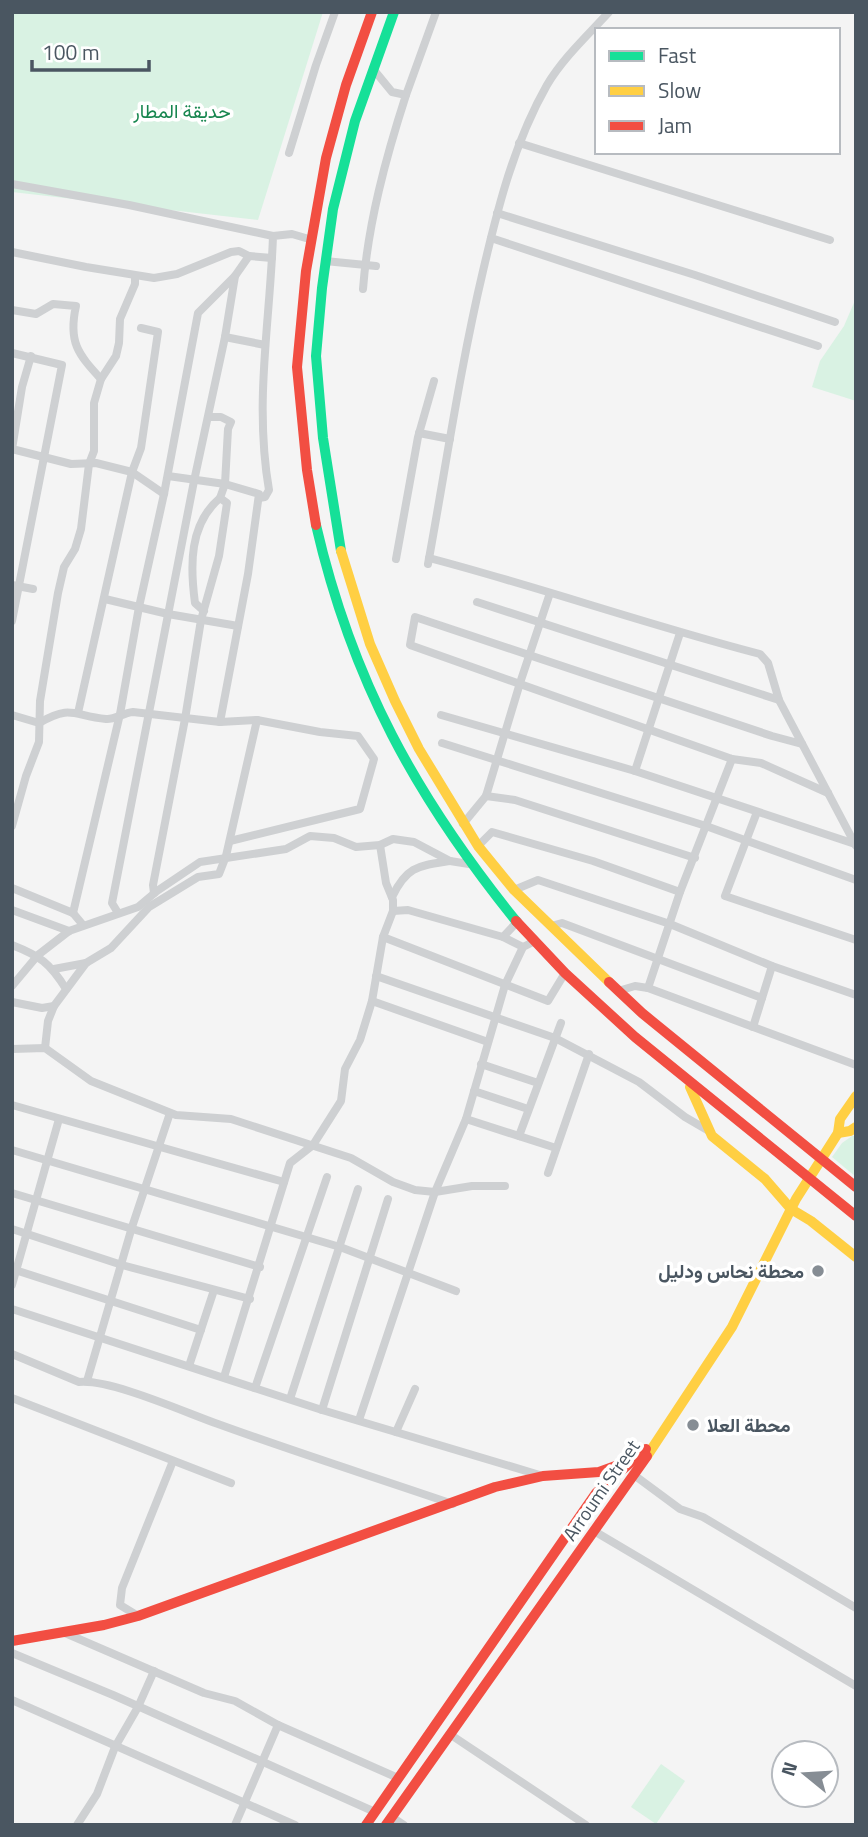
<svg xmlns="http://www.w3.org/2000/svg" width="868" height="1837" font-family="'Titillium Web',Vazirmatn,sans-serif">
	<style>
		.green { fill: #d9f2e3 }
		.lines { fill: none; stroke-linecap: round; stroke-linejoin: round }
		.street { stroke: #ced0d2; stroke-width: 8 }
		.fast { stroke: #16e098; stroke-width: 10 }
		.slow { stroke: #ffcf43; stroke-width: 10 }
		.jam { stroke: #f24e42; stroke-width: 10 }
		.poi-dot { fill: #868d94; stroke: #fff; stroke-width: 2.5 }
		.labels { text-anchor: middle; stroke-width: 7; stroke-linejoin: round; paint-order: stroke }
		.park-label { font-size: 19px; fill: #17864f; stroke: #fff }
		.poi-label { font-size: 19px; font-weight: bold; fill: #4a5661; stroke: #fff; text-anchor: end }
		.street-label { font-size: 19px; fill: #4a5661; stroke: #fff }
	</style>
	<rect width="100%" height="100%" fill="#f4f4f4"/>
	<g class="green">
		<polygon points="12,12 323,12 258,220 12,192"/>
		<polygon points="856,298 856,401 812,387 820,361 844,326"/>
		<polygon points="852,1136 856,1136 856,1177 832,1157 842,1143"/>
		<polygon points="661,1764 685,1781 656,1824 631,1807"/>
	</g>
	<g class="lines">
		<g class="street">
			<polyline points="406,95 436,12"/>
			<polyline points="519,143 830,240"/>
			<polyline points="289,153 316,65 335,12"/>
			<polyline points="12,184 129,205 273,236"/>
			<polyline points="497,213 695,275 835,322"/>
			<polyline points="491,238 818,346"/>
			<polyline points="12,252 86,267 154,278 177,274 231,252 239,251 249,256"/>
			<polyline points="325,261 376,266"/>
			<path d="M363,289C368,223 386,157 406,95L392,92L374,70"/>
			<path d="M12,310L36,314L53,304L76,306C68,342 78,354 101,379"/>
			<polyline points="225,337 265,345"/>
			<polyline points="12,353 62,365 12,621"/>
			<polyline points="419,433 450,439"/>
			<polyline points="12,449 71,464 96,463 132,472 164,494"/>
			<polyline points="12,449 22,387 31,356"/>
			<polyline points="168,476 225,484 259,494 248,574 220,722"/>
			<path d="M259,498L265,497L269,490C254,402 270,323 273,236L292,234L309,239"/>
			<path d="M429,558C540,587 648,625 760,654L768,663L779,700L856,846"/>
			<polyline points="396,559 418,437 434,381"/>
			<path d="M428,564C446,466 460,368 483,271C498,207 514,143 547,85C563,58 588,35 609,12"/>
			<polyline points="12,585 33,589"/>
			<polyline points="105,599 168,614 238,626"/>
			<polyline points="477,602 779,700"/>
			<path d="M204,611L195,603C190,566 189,524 220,498"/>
			<polyline points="78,713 132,472 141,448 158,332 141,328"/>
			<path d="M12,715L39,723C72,704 73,716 106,719C114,720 123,713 133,712L220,722L257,720L320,732L358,736L374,759L360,809L230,841"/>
			<polyline points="441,715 635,771 855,844"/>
			<polyline points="442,743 706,826 856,880"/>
			<polyline points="802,744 772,736 415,617 410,645 732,759 761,763 828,793"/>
			<polyline points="635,771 680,633"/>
			<polyline points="486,796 515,800 695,858"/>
			<polyline points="757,812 725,896 856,940"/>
			<polyline points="463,824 486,796 520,683 550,593"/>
			<polyline points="12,826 26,776 39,742 40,701 58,593 64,567 75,549 81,529 89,464 94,451 94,403 101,379 116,356 119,343 120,319 135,284 135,276"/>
			<polyline points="478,846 492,832 593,861 680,892"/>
			<polyline points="12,888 73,913 83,925"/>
			<polyline points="514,890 538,880 670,924 772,966 856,995"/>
			<polyline points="154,893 153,885 185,719 201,620 219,556 227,503 220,498 225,484 228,429 231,422 221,417 209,417"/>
			<path d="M392,897C407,866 418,866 450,861"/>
			<polyline points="12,910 69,931"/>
			<polyline points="393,911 408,910 503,937 518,921"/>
			<polyline points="73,913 120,714 139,607 164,494 198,313 235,276"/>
			<polyline points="118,913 112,903 194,481 225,337 235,276 249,256 272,258"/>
			<polyline points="551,926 562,923 762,998"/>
			<polyline points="383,937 548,1001 565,973"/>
			<polyline points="503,937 523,947"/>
			<path d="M12,945C40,956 50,963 66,989"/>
			<polyline points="54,969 86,963"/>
			<polyline points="376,976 555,1038 639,1082 685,1117 709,1131"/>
			<polyline points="12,986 38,955 69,931 138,907 157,891 200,862 286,849 310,836 334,838 356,847 380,845 393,839 414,842 450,861 469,864"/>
			<polyline points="648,988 680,892 732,759"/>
			<polyline points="618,991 635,986 648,988 856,1065"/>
			<polyline points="372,1001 488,1042"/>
			<polyline points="12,1002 42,1008 54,1006"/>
			<polyline points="753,1027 772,966"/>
			<polyline points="45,1048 48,1021 54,1006 86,963 111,948 149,907 198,877 219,874 226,856 257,720"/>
			<polyline points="12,1049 45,1048 91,1081 176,1115 231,1119 351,1158 393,1182 415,1190 435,1192 472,1186 505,1186"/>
			<polyline points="481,1064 538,1083"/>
			<polyline points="474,1091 528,1109"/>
			<polyline points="12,1105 284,1182"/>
			<polyline points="466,1119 556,1148"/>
			<polyline points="519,1136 561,1023"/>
			<polyline points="12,1150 340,1247 456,1291"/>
			<polyline points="548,1173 589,1054"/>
			<polyline points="12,1193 260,1267"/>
			<polyline points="12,1229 122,1265 250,1299"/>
			<polyline points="12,1269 201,1330"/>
			<polyline points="12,1285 59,1119"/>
			<polyline points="12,1309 322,1410 543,1476"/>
			<path d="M12,1354L79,1382C111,1379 184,1412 218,1424C295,1452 374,1477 453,1504"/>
			<polyline points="189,1366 214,1290"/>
			<polyline points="224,1377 290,1163 313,1145 341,1101 345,1069 360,1040 372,1001 383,937 393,911 393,900 386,883 380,845"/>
			<polyline points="87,1381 132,1227 170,1113"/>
			<polyline points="255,1388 327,1177"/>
			<polyline points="12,1398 231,1483"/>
			<polyline points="290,1399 358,1189"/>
			<polyline points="322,1410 388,1199"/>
			<polyline points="359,1420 435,1192 466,1119 505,985 523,947 535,941"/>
			<polyline points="396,1432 415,1389"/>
			<polyline points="634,1475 680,1509 703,1517 856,1608"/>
			<polyline points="594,1531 856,1686"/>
			<polyline points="138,1616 120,1605 122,1588 173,1461"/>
			<polyline points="65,1633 204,1693 235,1701 278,1725 398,1778"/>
			<polyline points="12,1653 113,1695 375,1812"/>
			<polyline points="12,1700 295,1825"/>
			<polyline points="451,1735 586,1825"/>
			<polyline points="392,1817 404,1825"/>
			<polyline points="77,1825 97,1794 115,1747 138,1707 154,1671"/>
			<polyline points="235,1825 278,1725"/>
		</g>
		<g class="fast">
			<path d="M316,525C352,681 416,797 516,921"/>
			<polyline points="341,551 323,438 316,356 322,288 333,209 355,121 394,12"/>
		</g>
		<g class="slow">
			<polyline points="341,551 370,644 395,701 419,749 478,846 514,890 609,982"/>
			<polyline points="690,1087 712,1136 765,1179 791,1209 811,1221 856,1257"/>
			<polyline points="838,1133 850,1131 856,1127"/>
			<polyline points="647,1456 732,1327 796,1199 838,1133 840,1119 856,1096"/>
		</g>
		<g class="jam">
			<polyline points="316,525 307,470 297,367 306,271 326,158 346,85 372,12"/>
			<polyline points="516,921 565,973 635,1037 856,1216"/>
			<polyline points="609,982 642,1013 856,1187"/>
			<polyline points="12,1641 104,1625 138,1616 495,1487 543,1476 599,1472 632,1460"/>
			<polyline points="366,1825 596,1493 646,1449"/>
			<polyline points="386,1825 647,1456"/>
		</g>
	</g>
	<g class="poi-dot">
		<circle cx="818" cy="1271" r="7"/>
		<circle cx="693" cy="1425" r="7"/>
	</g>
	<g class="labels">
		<g class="park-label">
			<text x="182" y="118">حديقة المطار</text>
		</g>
		<g class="poi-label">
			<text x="804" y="1278">محطة نحاس ودليل</text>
			<text x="707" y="1432" text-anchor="start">محطة العلا</text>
		</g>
		<g class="street-label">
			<text transform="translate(601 1490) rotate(-55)" y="7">Arroumi Street</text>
		</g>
	</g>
	<rect width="868" height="1837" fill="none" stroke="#4a5661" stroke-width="28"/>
	<rect x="595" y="28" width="245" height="126" fill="#ffffff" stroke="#b7bbc0" stroke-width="2"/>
	<rect x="609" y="51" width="35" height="10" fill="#16e098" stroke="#b7bbc0" stroke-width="2"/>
	<text x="658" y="63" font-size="21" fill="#4a5661">Fast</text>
	<rect x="609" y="86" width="35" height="10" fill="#ffcf43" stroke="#b7bbc0" stroke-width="2"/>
	<text x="658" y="98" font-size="21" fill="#4a5661">Slow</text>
	<rect x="609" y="121" width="35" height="10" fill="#f24e42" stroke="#b7bbc0" stroke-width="2"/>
	<text x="658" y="133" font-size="21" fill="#4a5661">Jam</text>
	<g transform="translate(805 1774) rotate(288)"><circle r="33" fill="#ffffff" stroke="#b7bbc0" stroke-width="2"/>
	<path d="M0-5L12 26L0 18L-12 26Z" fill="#868d94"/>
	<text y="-10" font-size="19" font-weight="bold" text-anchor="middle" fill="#4a5661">N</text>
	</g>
	<path d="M32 60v10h117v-10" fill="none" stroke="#4a5661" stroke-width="3.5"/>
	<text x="42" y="60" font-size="21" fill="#4a5661" stroke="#ffffff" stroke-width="5" paint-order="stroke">100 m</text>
</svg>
